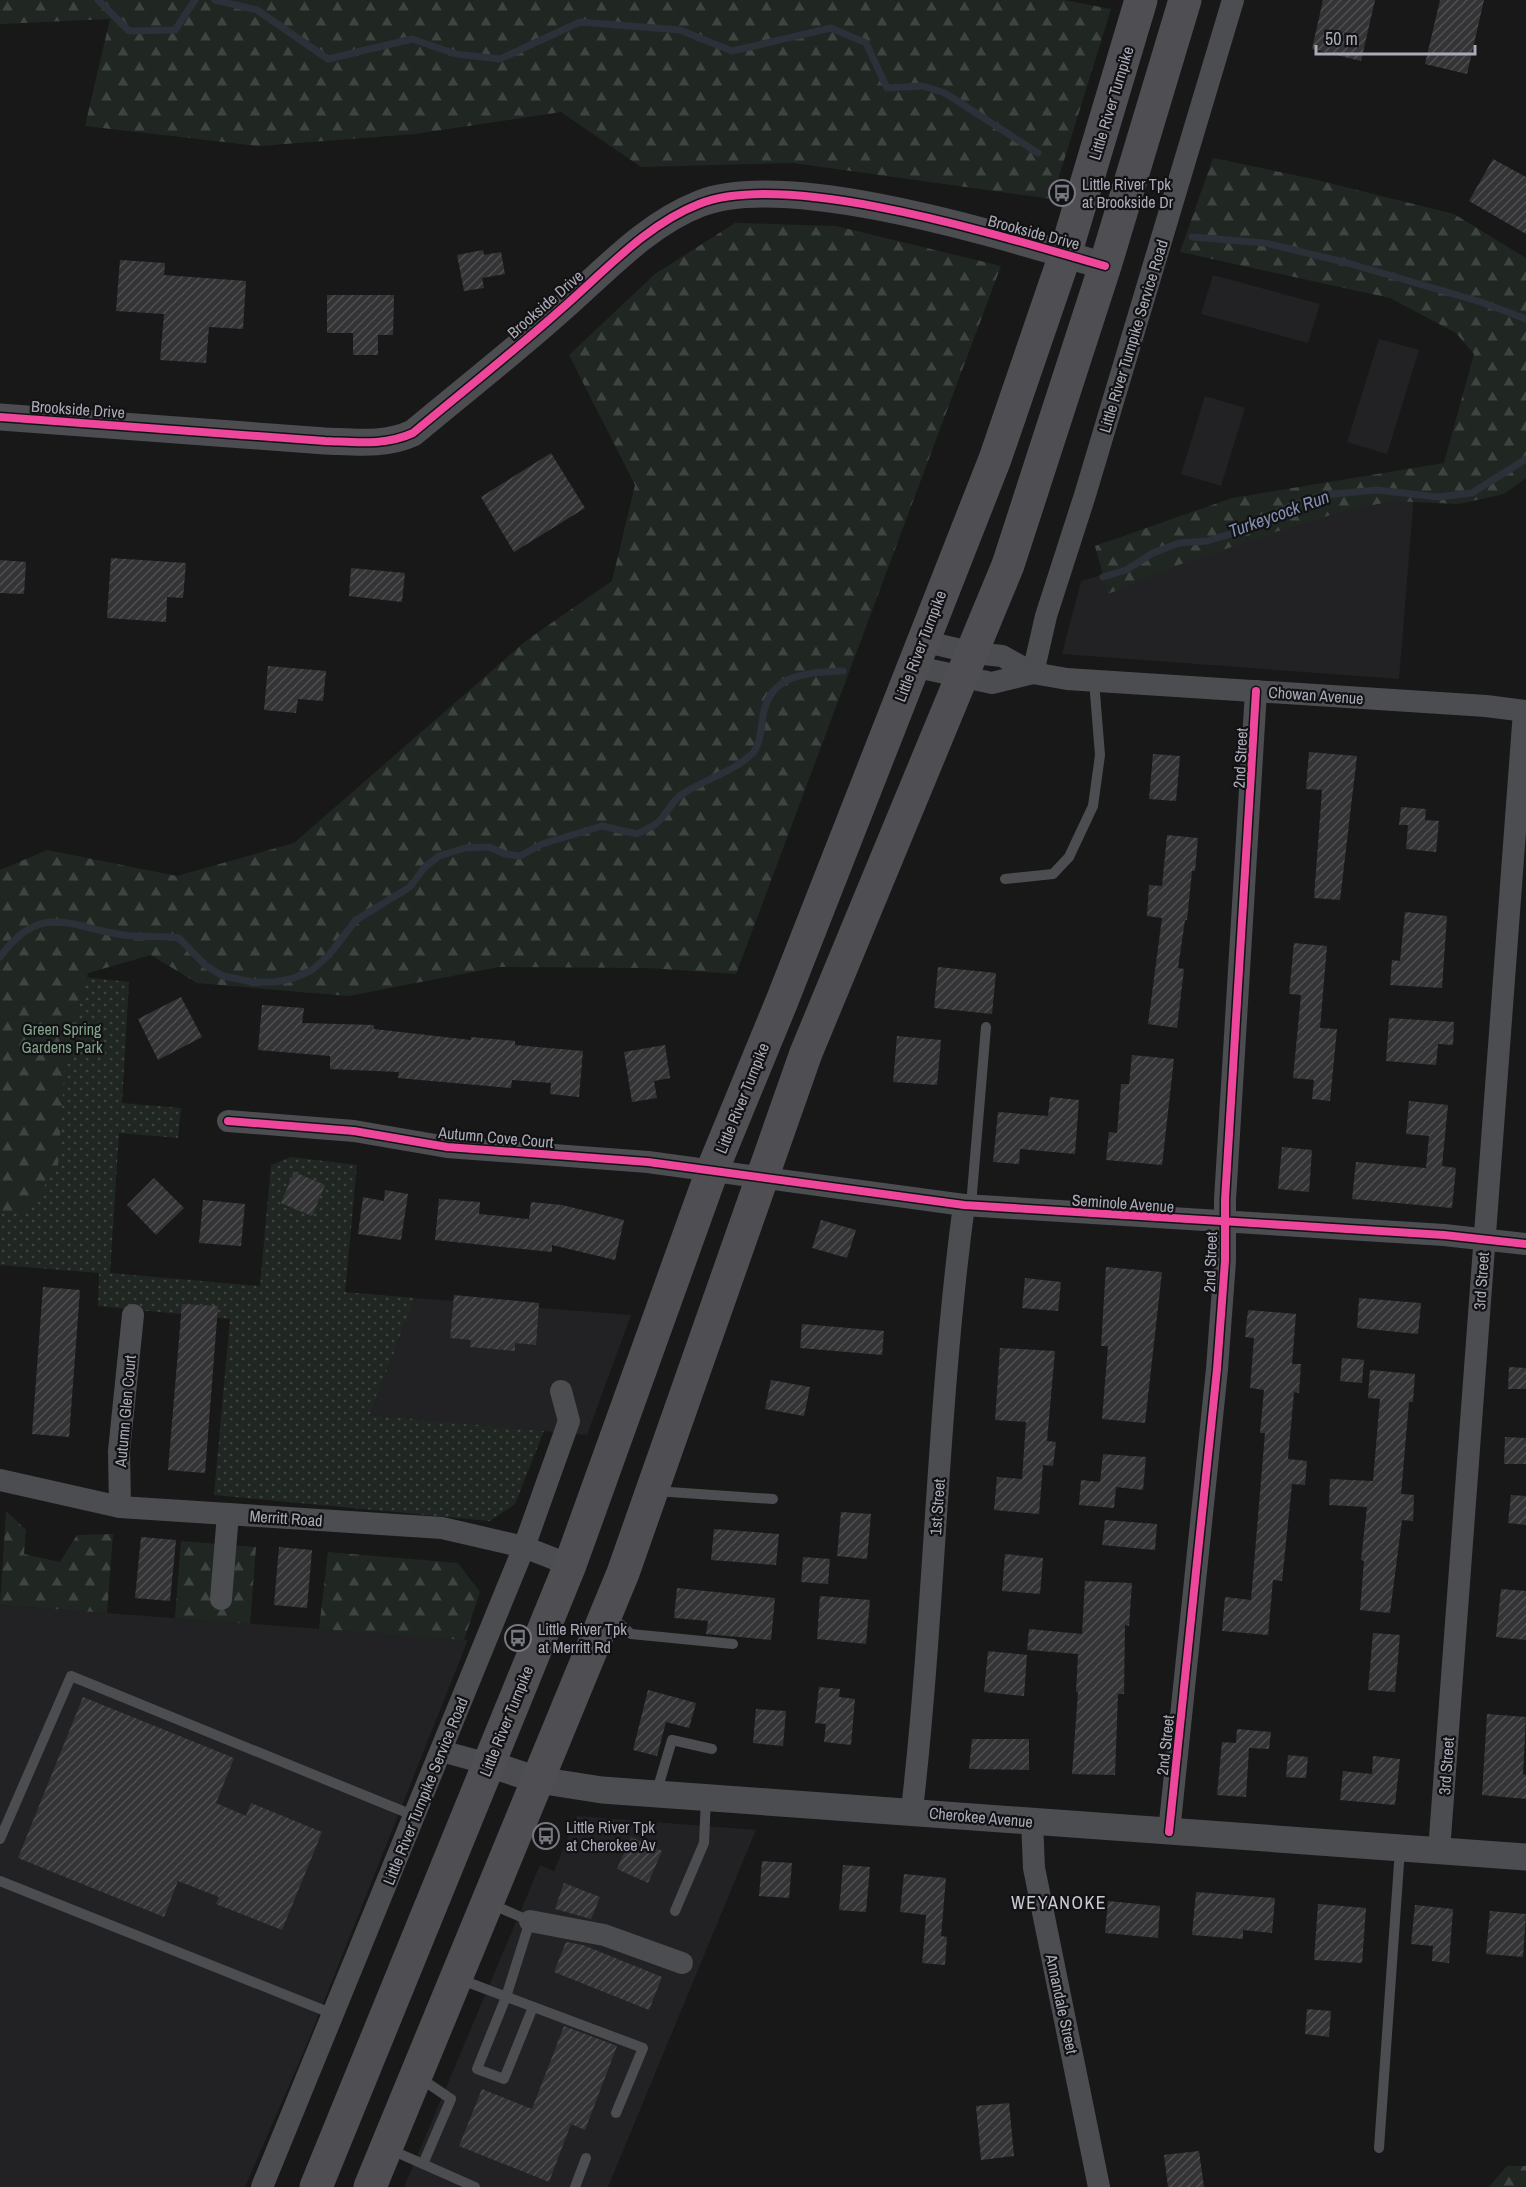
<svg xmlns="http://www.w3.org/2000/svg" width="1526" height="2187" font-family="'Archivo Narrow',sans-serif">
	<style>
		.built { fill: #222224 }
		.green { fill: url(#green-dots) }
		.forest { fill: url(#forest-firs) }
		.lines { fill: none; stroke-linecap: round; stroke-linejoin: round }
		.stream { stroke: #2b3039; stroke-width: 7 }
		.building { fill: url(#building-hatch) }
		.service { stroke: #4c4d51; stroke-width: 10 }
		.minor { stroke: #4c4d51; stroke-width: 22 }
		.tertiary { stroke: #4c4d51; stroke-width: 27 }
		.primary { stroke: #4f4e53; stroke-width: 33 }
		.cycleway-casing { stroke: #121214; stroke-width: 11 }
		.cycleway { stroke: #ed469a; stroke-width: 8 }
		.labels { text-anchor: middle; stroke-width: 4.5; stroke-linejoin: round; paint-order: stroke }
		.street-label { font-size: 16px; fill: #aaabb8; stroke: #121214 }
		.poi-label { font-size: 16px; fill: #aaabb8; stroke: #121214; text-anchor: start }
		.park-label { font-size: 16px; fill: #82a28c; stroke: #121214 }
		.water-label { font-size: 18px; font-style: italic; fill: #8290b2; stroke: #121214 }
		.neighbourhood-label { font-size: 18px; letter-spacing: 1.5px; fill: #cacbd4; stroke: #121214 }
	</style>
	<defs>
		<pattern id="green-dots" width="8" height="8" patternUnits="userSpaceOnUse" patternTransform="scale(1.5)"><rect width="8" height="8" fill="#202722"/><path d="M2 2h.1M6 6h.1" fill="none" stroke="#3e4440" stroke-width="1.8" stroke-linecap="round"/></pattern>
		<pattern id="forest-firs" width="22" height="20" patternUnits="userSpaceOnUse" patternTransform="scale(1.5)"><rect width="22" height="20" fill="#202722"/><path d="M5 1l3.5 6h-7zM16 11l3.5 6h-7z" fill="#3e4440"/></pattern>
		<pattern id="building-hatch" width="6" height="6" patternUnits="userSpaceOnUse" patternTransform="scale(1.5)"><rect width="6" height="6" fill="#343436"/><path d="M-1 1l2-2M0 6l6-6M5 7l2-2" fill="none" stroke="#4f4f51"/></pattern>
	</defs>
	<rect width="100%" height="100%" fill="#181818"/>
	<g class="built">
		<polygon points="1213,275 1320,304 1308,343 1201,314"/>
		<polygon points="1379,339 1419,350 1387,454 1347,442"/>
		<polygon points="1205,396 1245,408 1221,486 1181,474"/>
		<polygon points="1415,483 1399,679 1062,654 1081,581"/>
		<polygon points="415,1298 631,1315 587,1435 370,1415"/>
		<polygon points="0,1605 468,1640 305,2049 245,2187 0,2187"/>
		<polygon points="577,1816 756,1830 608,2187 404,2187 540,1865 554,1871"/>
	</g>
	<polygon class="green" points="38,972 129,982 122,1103 181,1108 178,1138 119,1133 110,1273 260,1286 271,1165 291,1157 357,1165 345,1292 415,1298 370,1415 544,1431 515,1504 490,1521 214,1495 230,1319 98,1306 99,1273 0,1265 0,1002"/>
	<g class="forest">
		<polygon points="0,0 1064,0 1111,9 1052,199 793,163 641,167 561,112 415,134 259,146 85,126 110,19 0,24"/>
		<polygon points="1213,158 1309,178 1454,214 1526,258 1526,478 1504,494 1459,504 1393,501 1348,510 1296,525 1181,564 1108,594 1095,546 1232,498 1444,463 1474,354 1456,333 1390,298 1180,252"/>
		<polygon points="735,223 836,226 1001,266 736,974 649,968 499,967 348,996 197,983 151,955 88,973 65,1063 58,1166 25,1214 0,1212 0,870 47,850 177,876 294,843 527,640 612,581 635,485 569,355 655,274"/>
		<polygon points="6,1511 26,1530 24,1554 60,1562 77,1535 113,1534 107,1613 0,1605"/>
		<polygon points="181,1541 256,1547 250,1624 175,1618"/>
		<polygon points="328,1552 458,1563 480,1592 464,1640 319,1629"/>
		<polygon points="1507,2166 1526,2166 1526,2187 1489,2187"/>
	</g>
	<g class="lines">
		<g class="stream">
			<polyline points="98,0 129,31 175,30 195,0"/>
			<polyline points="215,0 257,10 328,59 412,39 456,54 500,59 580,22 680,30 732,51 831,28 866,43 887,88 923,86 945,93 1038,153"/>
			<polyline points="1192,237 1265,243 1344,262 1481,302 1526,319"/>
			<polyline points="1103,577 1126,570 1153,553 1179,543 1207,541 1234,533 1290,506 1323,495 1377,490 1438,497 1472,493 1526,459"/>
			<path d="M0,957C41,901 69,927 124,935C143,938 160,935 179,938L205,965L223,976L253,982H276L294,978L312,970L329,955L356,920L410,887L425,867L439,856L465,848L489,847L505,854L520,856L542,844L602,826L637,834C644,830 652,827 657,823C666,815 672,801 681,795C705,779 732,773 753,753C759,746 761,732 762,723C766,674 803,673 843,671"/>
		</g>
	</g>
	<g class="building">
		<polygon points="1323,0 1375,0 1361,61 1312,49"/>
		<polygon points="1440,0 1484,0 1467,74 1425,64"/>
		<polygon points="1493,159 1526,177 1526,234 1469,201"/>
		<polygon points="483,250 484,255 501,252 505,274 482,278 484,288 464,291 457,255"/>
		<polygon points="120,260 165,263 164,275 246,281 243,329 209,327 206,363 160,360 164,314 116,311"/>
		<polygon points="327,295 394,295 393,335 378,335 378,355 353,355 353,333 327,333"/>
		<polygon points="551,453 585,508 514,552 481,497"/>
		<polygon points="111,558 186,563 183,598 167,597 166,622 107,618"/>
		<polygon points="0,560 26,562 24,594 0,593"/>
		<polygon points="351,568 405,573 402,602 349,596"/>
		<polygon points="268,666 326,671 323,701 298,699 296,713 264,710"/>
		<polygon points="1309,752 1357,756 1340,900 1314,898 1322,790 1306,789"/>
		<polygon points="1153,754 1180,756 1176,801 1149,799"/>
		<polygon points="1401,807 1426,809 1425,820 1439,821 1436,852 1406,849 1408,825 1399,825"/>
		<polygon points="1167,835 1198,838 1195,871 1192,871 1187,920 1185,920 1178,968 1184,969 1177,1028 1148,1024 1162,918 1147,916 1149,885 1162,886"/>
		<polygon points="1405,912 1447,916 1442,988 1390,985 1392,960 1400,961"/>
		<polygon points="1294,943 1327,946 1320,1028 1337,1029 1330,1101 1312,1099 1314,1080 1293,1078 1301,995 1289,994"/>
		<polygon points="938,967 996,973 992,1014 934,1008"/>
		<polygon points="181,997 202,1037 158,1060 138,1019"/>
		<polygon points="262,1005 304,1008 302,1023 374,1025 374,1029 471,1040 471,1037 515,1041 515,1045 583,1051 579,1097 550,1094 551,1083 512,1080 511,1088 398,1078 399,1072 330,1069 330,1056 258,1050"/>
		<polygon points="1389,1018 1454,1022 1453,1045 1438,1044 1436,1065 1386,1061"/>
		<polygon points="897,1036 941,1040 937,1085 893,1082"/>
		<polygon points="665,1045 670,1078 654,1081 657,1098 632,1102 624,1052"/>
		<polygon points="1132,1055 1174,1059 1162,1165 1106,1160 1109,1132 1117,1133 1121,1084 1129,1084"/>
		<polygon points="1050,1097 1079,1100 1075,1154 1020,1149 1019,1164 993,1162 998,1112 1048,1116"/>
		<polygon points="1409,1101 1448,1105 1442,1166 1456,1168 1452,1208 1352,1199 1356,1162 1426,1168 1429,1136 1406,1134"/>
		<polygon points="1282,1147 1312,1150 1309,1192 1278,1189"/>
		<polygon points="294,1172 325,1185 312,1216 281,1203"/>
		<polygon points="154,1178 184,1208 156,1235 127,1205"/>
		<polygon points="385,1190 408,1194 401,1240 358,1234 363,1197 384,1201"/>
		<polygon points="439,1199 480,1202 479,1214 529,1219 531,1202 562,1205 624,1220 615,1260 552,1245 552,1252 435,1240"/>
		<polygon points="203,1200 245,1204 241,1246 199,1243"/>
		<polygon points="821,1220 856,1230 847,1258 812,1248"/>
		<polygon points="1106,1267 1162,1272 1145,1423 1102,1419 1108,1346 1101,1346"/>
		<polygon points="1025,1278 1061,1282 1058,1311 1022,1308"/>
		<polygon points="43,1287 80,1290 69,1437 32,1434"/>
		<polygon points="454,1295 539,1303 536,1345 515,1343 515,1351 470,1347 471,1340 450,1338"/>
		<polygon points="1359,1298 1421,1303 1418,1334 1357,1328"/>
		<polygon points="182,1304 218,1306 205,1473 168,1470"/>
		<polygon points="1248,1310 1296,1314 1292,1364 1301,1364 1299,1393 1294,1392 1288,1459 1307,1461 1305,1485 1292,1484 1282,1581 1273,1580 1268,1635 1222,1631 1225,1597 1251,1600 1265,1433 1260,1433 1264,1390 1250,1388 1254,1338 1245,1337"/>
		<polygon points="802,1324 884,1331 882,1355 800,1348"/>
		<polygon points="1000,1348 1055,1351 1047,1441 1056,1442 1053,1466 1043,1465 1039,1514 994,1510 997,1477 1022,1479 1026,1422 995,1420"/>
		<polygon points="1342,1358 1364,1360 1362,1383 1340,1381"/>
		<polygon points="1509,1367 1526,1368 1526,1389 1508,1389"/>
		<polygon points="1370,1370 1415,1374 1413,1402 1409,1402 1401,1494 1414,1495 1413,1521 1402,1520 1390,1613 1360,1610 1364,1561 1361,1560 1367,1507 1329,1505 1330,1479 1373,1481 1380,1399 1368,1398"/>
		<polygon points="771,1380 810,1387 804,1416 765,1409"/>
		<polygon points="1505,1437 1526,1438 1526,1464 1504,1464"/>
		<polygon points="1103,1454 1146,1457 1143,1490 1116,1487 1114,1508 1079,1505 1081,1480 1100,1482"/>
		<polygon points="1511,1495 1526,1496 1526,1525 1508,1523"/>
		<polygon points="841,1512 871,1514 867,1559 837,1556"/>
		<polygon points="1105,1520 1157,1524 1155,1550 1102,1545"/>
		<polygon points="714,1529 779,1534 776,1565 711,1560"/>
		<polygon points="141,1537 176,1540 170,1601 135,1598"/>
		<polygon points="279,1547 312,1550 307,1608 274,1605"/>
		<polygon points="1005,1554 1043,1558 1040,1594 1002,1591"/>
		<polygon points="803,1557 830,1559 828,1584 801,1582"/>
		<polygon points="1085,1581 1132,1583 1129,1626 1125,1625 1124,1694 1118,1694 1115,1775 1072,1774 1078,1692 1076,1692 1078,1654 1027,1650 1029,1629 1082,1634"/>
		<polygon points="677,1588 775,1598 771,1640 706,1634 708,1621 674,1618"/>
		<polygon points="1501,1589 1526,1591 1526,1640 1496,1637"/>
		<polygon points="820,1596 870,1600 866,1644 817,1639"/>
		<polygon points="1373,1633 1400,1635 1395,1692 1368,1690"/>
		<polygon points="988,1651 1027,1655 1024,1696 984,1692"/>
		<polygon points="819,1687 840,1689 839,1697 855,1699 851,1745 824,1742 826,1724 815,1723"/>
		<polygon points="648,1690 696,1703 689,1728 666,1722 657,1756 633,1750"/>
		<polygon points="83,1697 234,1758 216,1803 246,1816 251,1803 322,1832 282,1930 216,1904 219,1897 178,1881 164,1917 18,1858"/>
		<polygon points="756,1709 786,1711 783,1746 753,1743"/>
		<polygon points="1487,1714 1526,1717 1523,1774 1526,1775 1526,1799 1482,1795"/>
		<polygon points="1237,1729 1271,1732 1269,1749 1249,1748 1246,1797 1217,1795 1222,1742 1236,1743"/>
		<polygon points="972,1739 1029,1739 1029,1770 969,1769"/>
		<polygon points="1288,1755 1308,1757 1306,1778 1286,1777"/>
		<polygon points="1373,1756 1400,1759 1395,1805 1340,1800 1343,1771 1372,1774"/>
		<polygon points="631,1837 662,1851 648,1883 617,1869"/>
		<polygon points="762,1861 792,1863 789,1898 759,1896"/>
		<polygon points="843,1865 870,1867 866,1912 839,1910"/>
		<polygon points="904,1874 946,1878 941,1936 947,1937 945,1965 922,1963 926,1915 900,1912"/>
		<polygon points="564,1883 600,1897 591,1919 555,1909"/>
		<polygon points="1196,1892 1275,1898 1272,1933 1243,1930 1243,1939 1192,1935"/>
		<polygon points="1108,1901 1160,1906 1158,1938 1105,1933"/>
		<polygon points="1318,1904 1366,1908 1362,1963 1314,1960"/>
		<polygon points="1415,1905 1453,1909 1449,1963 1432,1961 1433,1946 1411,1944"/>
		<polygon points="1490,1911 1526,1914 1523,1957 1486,1954"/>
		<polygon points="566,1942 583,1945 662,1977 649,2010 554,1972"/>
		<polygon points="1307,2009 1331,2011 1329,2037 1305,2034"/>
		<polygon points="564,2026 617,2046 585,2130 571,2124 549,2182 459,2146 482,2089 532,2109"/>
		<polygon points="1009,2103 1014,2156 981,2160 976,2106"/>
		<polygon points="1199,2151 1204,2187 1168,2187 1164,2155"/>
	</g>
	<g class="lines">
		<g class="service">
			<polyline points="1005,879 1053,874 1069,857 1093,806 1100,755 1094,681"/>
			<polyline points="971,1205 986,1027"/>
			<polyline points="655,1491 773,1499"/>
			<polyline points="611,1616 631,1634 733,1644"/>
			<polyline points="656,1794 672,1740 712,1749"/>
			<polyline points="0,1839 71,1676 415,1816"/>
			<polyline points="0,1881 333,2014"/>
			<polyline points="491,1904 530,1921 506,1997 477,2069 504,2079 533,2007"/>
			<polyline points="675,1911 704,1843 706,1798"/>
			<polyline points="459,1979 643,2048 616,2113"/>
			<polyline points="420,2078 451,2099 423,2164"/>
			<polyline points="1379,2148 1400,1849"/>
			<polyline points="389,2149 475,2187"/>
			<polyline points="575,2187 586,2158"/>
		</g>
		<g class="minor">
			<polyline points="922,641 974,653 1002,656 1033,673 1067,679 1486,706 1526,711"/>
			<polyline points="912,666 992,683 1033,673"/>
			<polyline points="1033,673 1046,616 1085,495 1233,0"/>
			<polyline points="228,1121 354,1131 447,1147 648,1162 964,1205 1444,1235 1526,1244"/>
			<polyline points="0,1480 120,1507 442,1528 524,1547 570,1565"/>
			<polyline points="120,1507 119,1451 133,1315"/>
			<polyline points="221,1599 228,1514"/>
			<polyline points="441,1751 489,1764"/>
			<path d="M912,1810C935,1609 937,1406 964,1205"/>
			<polyline points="1032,1821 1034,1868 1099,2187"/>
			<polyline points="1169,1832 1217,1369 1225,1261 1225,1200 1256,691"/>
			<polyline points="1439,1851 1524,711"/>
			<polyline points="530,1921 604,1935 682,1963"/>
			<polyline points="262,2187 524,1547 569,1421 561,1391"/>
		</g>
		<g class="tertiary">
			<path d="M0,417L325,441C355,442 385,446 413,433C462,392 512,353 559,311C602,274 645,225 699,204C789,168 1010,239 1105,266"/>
			<polyline points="489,1764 538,1780 602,1790 1526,1857"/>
		</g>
		<g class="primary">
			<polyline points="316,2187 570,1565 712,1171 782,1001 995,459 1065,255 1141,0"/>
			<polyline points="370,2187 623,1573 806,1053 1008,565 1105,266 1185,0"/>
		</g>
		<defs>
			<g id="cycleway">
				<path d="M0,417L325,441C355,442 385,446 413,433C462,392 512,353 559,311C602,274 645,225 699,204C789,168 1010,239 1105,266"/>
				<polyline points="228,1121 354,1131 447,1147 648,1162 964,1205 1444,1235 1526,1244"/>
				<polyline points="1169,1832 1217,1369 1225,1261 1225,1200 1256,691"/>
			</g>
		</defs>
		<use href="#cycleway" class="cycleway-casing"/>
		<use href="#cycleway" class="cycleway"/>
	</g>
	<defs>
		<symbol id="bus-ring" viewBox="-11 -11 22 22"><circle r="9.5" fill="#121214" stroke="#777880" stroke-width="1.5"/><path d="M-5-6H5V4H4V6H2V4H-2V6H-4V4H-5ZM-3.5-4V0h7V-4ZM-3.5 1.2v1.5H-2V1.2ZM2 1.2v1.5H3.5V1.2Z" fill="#777880"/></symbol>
	</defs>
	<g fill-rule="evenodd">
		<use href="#bus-ring" x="1047" y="178" width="30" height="30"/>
		<use href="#bus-ring" x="503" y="1623" width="30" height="30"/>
		<use href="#bus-ring" x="531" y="1821" width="30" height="30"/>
	</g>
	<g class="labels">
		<g class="street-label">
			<text transform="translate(1111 103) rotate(-73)" y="6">Little River Turnpike</text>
			<text transform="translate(1034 232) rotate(15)" y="6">Brookside Drive</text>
			<text transform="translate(545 304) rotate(-41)" y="6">Brookside Drive</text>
			<text transform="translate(1133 336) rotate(-73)" y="6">Little River Turnpike Service Road</text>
			<text transform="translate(78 409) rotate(4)" y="6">Brookside Drive</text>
			<text transform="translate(920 646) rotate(-69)" y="6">Little River Turnpike</text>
			<text transform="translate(1316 695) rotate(4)" y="6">Chowan Avenue</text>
			<text transform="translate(1240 758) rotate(-87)" y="6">2nd Street</text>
			<text transform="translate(742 1098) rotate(-68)" y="6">Little River Turnpike</text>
			<text transform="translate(496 1137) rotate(5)" y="6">Autumn Cove Court</text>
			<text transform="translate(1123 1203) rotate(4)" y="6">Seminole Avenue</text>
			<text transform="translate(1210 1262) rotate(-88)" y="6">2nd Street</text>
			<text transform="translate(1481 1281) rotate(-86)" y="6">3rd Street</text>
			<text transform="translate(125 1411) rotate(-85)" y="6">Autumn Glen Court</text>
			<text transform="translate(937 1507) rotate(-86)" y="6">1st Street</text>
			<text transform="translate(286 1518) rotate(4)" y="6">Merritt Road</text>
			<text transform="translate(506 1721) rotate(-68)" y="6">Little River Turnpike</text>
			<text transform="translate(1165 1745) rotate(-84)" y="6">2nd Street</text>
			<text transform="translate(1446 1766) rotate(-86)" y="6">3rd Street</text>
			<text transform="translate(425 1791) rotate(-68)" y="6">Little River Turnpike Service Road</text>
			<text transform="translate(981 1817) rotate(5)" y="6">Cherokee Avenue</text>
			<text transform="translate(1062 2004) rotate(78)" y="6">Annandale Street</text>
		</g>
		<g class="poi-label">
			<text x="1082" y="190">Little River Tpk<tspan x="1082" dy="18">at Brookside Dr</tspan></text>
			<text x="538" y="1635">Little River Tpk<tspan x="538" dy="18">at Merritt Rd</tspan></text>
			<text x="566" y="1833">Little River Tpk<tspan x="566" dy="18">at Cherokee Av</tspan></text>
		</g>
		<g class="park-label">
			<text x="62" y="1035">Green Spring<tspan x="62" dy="18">Gardens Park</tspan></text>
		</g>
		<g class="water-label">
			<text transform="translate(1279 514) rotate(-20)" y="6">Turkeycock Run</text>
		</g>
		<g class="neighbourhood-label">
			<text x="1059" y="1909">WEYANOKE</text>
		</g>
	</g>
	<path d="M1316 45v9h159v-9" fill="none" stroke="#aaabb8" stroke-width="3"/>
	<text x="1325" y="45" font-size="18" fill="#aaabb8" stroke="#121214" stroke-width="4.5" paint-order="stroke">50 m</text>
</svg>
